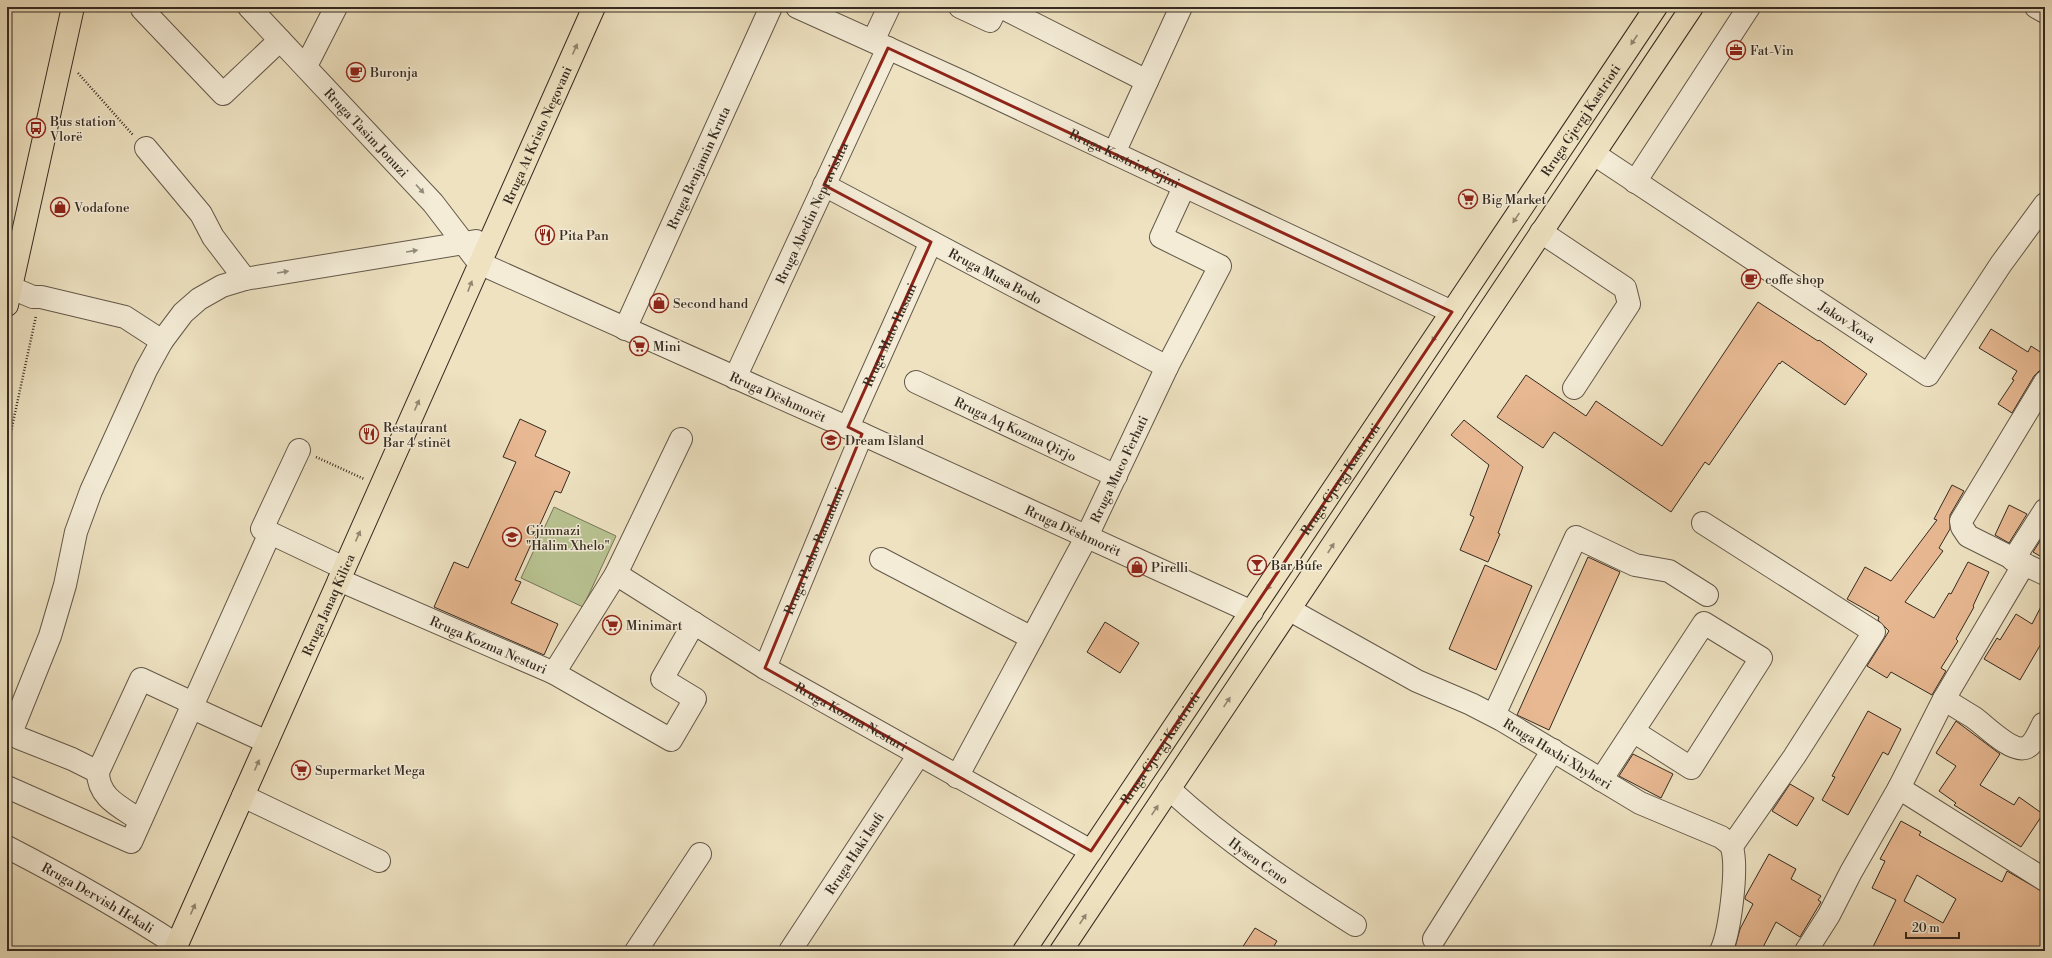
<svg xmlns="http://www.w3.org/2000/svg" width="2052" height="958" font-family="'Libre Bodoni',serif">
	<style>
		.green { fill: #b9c392; stroke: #77765a }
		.building { fill: #e7b891; stroke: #352a21; fill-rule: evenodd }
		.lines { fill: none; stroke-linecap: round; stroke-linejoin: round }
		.minor-casing { stroke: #635849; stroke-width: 24 }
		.major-casing { stroke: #352a21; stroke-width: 24 }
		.path { stroke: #352a21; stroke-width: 2.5; stroke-dasharray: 1 2; stroke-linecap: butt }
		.minor { stroke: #f4ecd7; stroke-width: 22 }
		.major { stroke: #eee2c1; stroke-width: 22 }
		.oneway { fill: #928671 }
		.oneway2 { fill: #948b7c }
		.marked { fill: none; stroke: #8f2418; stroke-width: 3; stroke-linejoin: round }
		.labels { text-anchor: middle; stroke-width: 3; stroke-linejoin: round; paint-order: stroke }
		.poi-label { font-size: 13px; fill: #352a21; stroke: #f4ecd7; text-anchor: start }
		.street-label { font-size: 13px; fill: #352a21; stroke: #f4ecd7 }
	</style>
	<rect width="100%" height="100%" fill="#eee2c1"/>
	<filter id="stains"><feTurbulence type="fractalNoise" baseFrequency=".005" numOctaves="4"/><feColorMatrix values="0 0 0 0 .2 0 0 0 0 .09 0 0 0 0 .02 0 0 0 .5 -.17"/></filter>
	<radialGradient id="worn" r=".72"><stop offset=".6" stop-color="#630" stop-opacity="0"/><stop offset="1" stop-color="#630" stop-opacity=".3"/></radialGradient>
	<polygon class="green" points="554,507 616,536 583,607 521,578"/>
	<g class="building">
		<polygon points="1758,302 1818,341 1819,340 1867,374 1845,405 1782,361 1780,364 1779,363 1709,465 1705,462 1671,512 1554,432 1543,448 1497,417 1526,375 1586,416 1596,401 1662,446"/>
		<polygon points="1991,329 2028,352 2031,346 2045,355 2045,370 2039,371 2034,376 2012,413 1998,404 2014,380 2012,379 2017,371 1979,348"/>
		<polygon points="520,419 546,431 535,456 570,472 561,493 555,491 515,580 521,582 511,603 558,624 544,655 434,607 454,562 468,568 516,462 503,457"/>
		<polygon points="1464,420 1523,467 1498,533 1500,534 1488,562 1460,550 1474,517 1470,515 1489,465 1451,435"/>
		<polygon points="1952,485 1964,491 1950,515 1950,529 1939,548 1943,551 1905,602 1934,618 1949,593 1951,594 1968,562 1989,572 1973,606 1974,607 1956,639 1958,641 1941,668 1946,671 1932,695 1891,672 1887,678 1867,666 1889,631 1878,620 1879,617 1847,599 1865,567 1891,581 1937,520 1934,519"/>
		<polygon points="2009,505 2027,514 2009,543 1995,535"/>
		<polygon points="2045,533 2045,559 2033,552"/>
		<polygon points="1588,557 1620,572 1549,730 1517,715"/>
		<polygon points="1485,565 1532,586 1496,670 1449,649"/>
		<polygon points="2045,599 2045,637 2020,680 1984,659 1997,638 2000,640 2016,614 2032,624"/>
		<polygon points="1105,622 1139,643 1120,673 1087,652"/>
		<polygon points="1868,711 1901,729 1888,755 1883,752 1848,815 1822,800 1835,777 1832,776"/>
		<polygon points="1956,721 2000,754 1980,785 2014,805 2019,797 2043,814 2021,847 1954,805 1956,803 1939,791 1956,766 1936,753"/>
		<polygon points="1633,754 1673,774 1661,798 1619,776"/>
		<polygon points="1790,784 1814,798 1797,826 1772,811"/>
		<path d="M1901,821L1921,832L1919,835L2002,882L2007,871L2045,893V951H1871L1896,900L1872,888L1885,861L1880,859ZM1917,875L1956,899L1943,923L1904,901Z"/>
		<polygon points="1769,854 1796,869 1791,879 1821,896 1818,900 1821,902 1800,937 1776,922 1761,951 1734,951 1740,929 1753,904 1745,899 1745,897"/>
		<polygon points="1255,928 1277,941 1271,951 1240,951"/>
	</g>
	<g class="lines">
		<defs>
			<g id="minor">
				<path id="s1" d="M249,7L433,203L479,263L862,434L1252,612"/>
				<path id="s2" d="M797,7L965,83L1452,312"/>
				<polyline points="960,7 990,21 997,7"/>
				<polyline points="1001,7 1147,81"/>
				<polyline points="2036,7 2045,12"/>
				<polyline points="142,9 223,94 280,40"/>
				<polyline points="873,41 889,7"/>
				<polyline points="306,66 336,7"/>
				<polyline points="146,148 201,214 213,237 245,279"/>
				<polyline points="1114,153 1181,7"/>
				<path id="s3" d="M1594,154L1928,375L2001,264L2045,204"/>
				<polyline points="1635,182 1749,7"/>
				<path id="s4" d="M824,185L1167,367"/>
				<polyline points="1541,232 1625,288 1629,304 1574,388"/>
				<polyline points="7,286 33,297 41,297 125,317 162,341"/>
				<path id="s5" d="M625,329L771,7"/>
				<path id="s6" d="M735,378L888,48"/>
				<path id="s7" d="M916,382L1116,476"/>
				<path id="s8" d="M848,427L931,242"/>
				<polyline points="299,450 262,529 344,568"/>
				<polyline points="1703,523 1874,632 1794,757 1732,846"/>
				<polyline points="881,559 1032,638"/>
				<polyline points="2013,560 2045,510"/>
				<polyline points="2024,564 1968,536 1962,527 1961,521 2045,382"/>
				<path id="s9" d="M616,574L765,668L1091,851"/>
				<path id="s10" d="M339,580L554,673L616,574L681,439"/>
				<path id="s11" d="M1290,610L1417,681L1471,704L1502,720L1640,803L1721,837C1725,840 1731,844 1732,848C1738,868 1730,932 1721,951"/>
				<path id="s12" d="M765,668L862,434"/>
				<polyline points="554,673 671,740 695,699 662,679 694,623"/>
				<path d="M1944,699C1953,705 1963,711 1973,717C1985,725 2010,752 2025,748C2033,746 2039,732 2043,724L2045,726"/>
				<polyline points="1494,715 1576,537 1635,565 1669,571 1707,595"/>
				<polyline points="98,772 72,759 19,738 14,733 13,728 50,636 65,585 76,532 91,491 146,370 162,341 183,313 199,299 222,286 245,279 476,241"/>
				<path id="s13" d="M957,777L1087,536L1167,367L1220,266L1161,237L1184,187"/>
				<polyline points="1601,780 1704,623 1761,658 1691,768 1633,731"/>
				<polyline points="7,787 131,842 270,533"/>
				<polyline points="1899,788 2045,880"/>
				<path id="s14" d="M1169,789C1227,842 1289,883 1355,925"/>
				<polyline points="243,796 379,861"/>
				<path d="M140,820C121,807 98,798 98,772L141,679L184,699L197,710L267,742"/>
				<path id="s15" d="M7,847C65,877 122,909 177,945"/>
				<polyline points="1434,939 1553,750"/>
				<polyline points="636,951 700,854"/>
				<path id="s16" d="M790,951L918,756"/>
				<polyline points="1806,951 1829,915 1851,872 1899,788 1944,699 2024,564 2045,574"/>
			</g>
			<g id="major">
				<polyline points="7,305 73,7"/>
				<path id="s17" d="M174,951L594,7"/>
				<path id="s18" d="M1024,951L1656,7"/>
				<polyline points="1061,951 1692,7"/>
			</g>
		</defs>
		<use href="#minor" class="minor-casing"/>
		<use href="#major" class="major-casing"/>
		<g class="path">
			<polyline points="78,73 133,135"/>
			<polyline points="7,450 36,316"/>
			<polyline points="316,457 364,479"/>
		</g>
		<use href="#minor" class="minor"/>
		<use href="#major" class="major"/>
	</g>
	<defs><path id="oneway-solid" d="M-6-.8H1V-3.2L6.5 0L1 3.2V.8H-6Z"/></defs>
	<g class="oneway">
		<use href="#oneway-solid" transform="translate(1634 40) rotate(124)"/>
		<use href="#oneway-solid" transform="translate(575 49) rotate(-66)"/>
		<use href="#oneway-solid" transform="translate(1516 218) rotate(124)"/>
		<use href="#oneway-solid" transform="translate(470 286) rotate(-69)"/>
		<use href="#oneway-solid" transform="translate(1435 337) rotate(124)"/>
		<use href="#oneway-solid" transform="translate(417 405) rotate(-66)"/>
		<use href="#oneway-solid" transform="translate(358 536) rotate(-66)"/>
		<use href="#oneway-solid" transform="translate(1331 548) rotate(-57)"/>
		<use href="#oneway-solid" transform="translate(1270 585) rotate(124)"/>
		<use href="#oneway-solid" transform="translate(1227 702) rotate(-56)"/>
		<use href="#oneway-solid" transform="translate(257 765) rotate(-66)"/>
		<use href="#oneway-solid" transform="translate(1155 810) rotate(-56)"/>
		<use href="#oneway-solid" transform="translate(193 909) rotate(-66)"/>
		<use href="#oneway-solid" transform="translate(1083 919) rotate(-56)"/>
	</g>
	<g class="oneway2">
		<use href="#oneway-solid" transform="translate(420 189) rotate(47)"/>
		<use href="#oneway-solid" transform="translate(412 251) rotate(-9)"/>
		<use href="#oneway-solid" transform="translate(283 272) rotate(-9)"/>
	</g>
	<path class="marked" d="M888,48L1452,312L1091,851L765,668L862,434L848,427L931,242L824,185Z"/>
	<defs>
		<symbol id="office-ring" viewBox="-11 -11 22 22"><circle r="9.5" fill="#f4ecd7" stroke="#8f2418" stroke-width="1.5"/><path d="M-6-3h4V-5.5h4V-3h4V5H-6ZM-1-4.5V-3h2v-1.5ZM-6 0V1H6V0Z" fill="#8f2418"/></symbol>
		<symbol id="cafe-ring" viewBox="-11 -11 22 22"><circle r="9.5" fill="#f4ecd7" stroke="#8f2418" stroke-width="1.5"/><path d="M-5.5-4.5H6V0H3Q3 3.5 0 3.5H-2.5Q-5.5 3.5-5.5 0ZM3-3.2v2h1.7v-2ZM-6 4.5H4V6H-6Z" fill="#8f2418"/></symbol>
		<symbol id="bus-ring" viewBox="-11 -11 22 22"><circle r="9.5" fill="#f4ecd7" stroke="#8f2418" stroke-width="1.5"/><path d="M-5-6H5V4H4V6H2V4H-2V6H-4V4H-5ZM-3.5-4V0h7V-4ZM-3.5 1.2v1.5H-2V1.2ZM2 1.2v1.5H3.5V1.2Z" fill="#8f2418"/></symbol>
		<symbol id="supermarket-ring" viewBox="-11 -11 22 22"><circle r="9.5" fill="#f4ecd7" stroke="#8f2418" stroke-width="1.5"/><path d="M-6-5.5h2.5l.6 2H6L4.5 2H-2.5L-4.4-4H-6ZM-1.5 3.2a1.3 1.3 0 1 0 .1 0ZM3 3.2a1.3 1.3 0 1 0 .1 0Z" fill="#8f2418"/></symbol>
		<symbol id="shop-ring" viewBox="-11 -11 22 22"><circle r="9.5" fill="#f4ecd7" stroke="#8f2418" stroke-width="1.5"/><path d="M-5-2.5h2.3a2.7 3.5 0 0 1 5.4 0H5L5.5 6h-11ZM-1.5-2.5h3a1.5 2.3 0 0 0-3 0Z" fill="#8f2418"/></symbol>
		<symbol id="restaurant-ring" viewBox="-11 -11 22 22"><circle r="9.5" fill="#f4ecd7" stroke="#8f2418" stroke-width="1.5"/><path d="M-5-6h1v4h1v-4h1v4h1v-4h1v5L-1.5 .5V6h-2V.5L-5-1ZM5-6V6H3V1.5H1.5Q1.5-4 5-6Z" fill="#8f2418"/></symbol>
		<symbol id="school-ring" viewBox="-11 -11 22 22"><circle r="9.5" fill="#f4ecd7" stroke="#8f2418" stroke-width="1.5"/><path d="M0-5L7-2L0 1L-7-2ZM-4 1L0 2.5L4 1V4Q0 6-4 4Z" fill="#8f2418"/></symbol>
		<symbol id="bar-ring" viewBox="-11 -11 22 22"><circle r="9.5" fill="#f4ecd7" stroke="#8f2418" stroke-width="1.5"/><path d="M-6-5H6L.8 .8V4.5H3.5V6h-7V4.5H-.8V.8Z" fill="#8f2418"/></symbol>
	</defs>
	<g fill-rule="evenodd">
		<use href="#office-ring" x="1725" y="39" width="22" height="22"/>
		<use href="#cafe-ring" x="345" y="61" width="22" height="22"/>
		<use href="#bus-ring" x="25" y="117" width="22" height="22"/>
		<use href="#supermarket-ring" x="1457" y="188" width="22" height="22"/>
		<use href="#shop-ring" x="49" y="196" width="22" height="22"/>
		<use href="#restaurant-ring" x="534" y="224" width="22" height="22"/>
		<use href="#cafe-ring" x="1740" y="268" width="22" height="22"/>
		<use href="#shop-ring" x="648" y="292" width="22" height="22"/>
		<use href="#supermarket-ring" x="628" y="335" width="22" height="22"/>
		<use href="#restaurant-ring" x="358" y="423" width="22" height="22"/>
		<use href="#school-ring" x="820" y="429" width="22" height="22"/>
		<use href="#school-ring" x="501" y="526" width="22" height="22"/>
		<use href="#bar-ring" x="1246" y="554" width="22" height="22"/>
		<use href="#shop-ring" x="1126" y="556" width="22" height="22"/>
		<use href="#supermarket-ring" x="601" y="614" width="22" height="22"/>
		<use href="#supermarket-ring" x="290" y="759" width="22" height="22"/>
	</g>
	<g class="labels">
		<g class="poi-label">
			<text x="1750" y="55">Fat-Vin</text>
			<text x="370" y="77">Buronja</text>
			<text x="50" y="126">Bus station<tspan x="50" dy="15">Vlorë</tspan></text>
			<text x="1482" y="204">Big Market</text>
			<text x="74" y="212">Vodafone</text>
			<text x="559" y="240">Pita Pan</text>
			<text x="1765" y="284">coffe shop</text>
			<text x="673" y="308">Second hand</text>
			<text x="653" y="351">Mini</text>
			<text x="383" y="432">Restaurant<tspan x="383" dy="15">Bar 4 stinët</tspan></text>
			<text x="845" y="445">Dream Island</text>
			<text x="526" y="535">Gjimnazi<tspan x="526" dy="15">"Halim Xhelo"</tspan></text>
			<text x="1271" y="570">Bar Bufe</text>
			<text x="1151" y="572">Pirelli</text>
			<text x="626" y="630">Minimart</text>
			<text x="315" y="775">Supermarket Mega</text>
		</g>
		<g class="street-label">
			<text dy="5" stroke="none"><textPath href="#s18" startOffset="1000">Rruga Gjergj Kastrioti</textPath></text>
			<text dy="5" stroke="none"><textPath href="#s1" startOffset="172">Rruga Tasim Jonuzi</textPath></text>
			<text dy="5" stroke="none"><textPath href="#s17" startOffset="893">Rruga At Kristo Negovani</textPath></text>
			<text dy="5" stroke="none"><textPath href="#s2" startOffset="361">Rruga Kastriot Gjini</textPath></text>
			<text dy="5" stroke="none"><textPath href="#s5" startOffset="177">Rruga Benjamin Kruta</textPath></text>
			<text dy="5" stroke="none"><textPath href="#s6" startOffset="182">Rruga Abedin Nepravishta</textPath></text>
			<text dy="5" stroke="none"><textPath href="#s4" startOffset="194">Rruga Musa Bodo</textPath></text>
			<text dy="5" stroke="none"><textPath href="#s3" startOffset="304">Jakov Xoxa</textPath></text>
			<text dy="5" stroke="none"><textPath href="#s8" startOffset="101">Rruga Mato Hasani</textPath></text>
			<text dy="5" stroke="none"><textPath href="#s1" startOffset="672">Rruga Dëshmorët</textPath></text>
			<text dy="5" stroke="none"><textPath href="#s7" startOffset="110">Rruga Aq Kozma Qirjo</textPath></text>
			<text dy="5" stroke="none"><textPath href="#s13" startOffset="348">Rruga Muco Ferhati</textPath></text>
			<text dy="5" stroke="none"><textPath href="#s18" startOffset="568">Rruga Gjergj Kastrioti</textPath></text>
			<text dy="5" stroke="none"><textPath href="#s1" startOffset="996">Rruga Dëshmorët</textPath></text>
			<text dy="5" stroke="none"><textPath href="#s12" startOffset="127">Rruga Pasho Ramadani</textPath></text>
			<text dy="5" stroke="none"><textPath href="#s17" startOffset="379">Rruga Janaq Kilica</textPath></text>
			<text dy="5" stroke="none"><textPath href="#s10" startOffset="163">Rruga Kozma Nesturi</textPath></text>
			<text dy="5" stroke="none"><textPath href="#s9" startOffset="275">Rruga Kozma Nesturi</textPath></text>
			<text dy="5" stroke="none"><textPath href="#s18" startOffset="244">Rruga Gjergj Kastrioti</textPath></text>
			<text dy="5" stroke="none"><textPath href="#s11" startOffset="304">Rruga Haxhi Xhyheri</textPath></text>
			<text dy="5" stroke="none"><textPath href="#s16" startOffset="117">Rruga Haki Isufi</textPath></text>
			<text dy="5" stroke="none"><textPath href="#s14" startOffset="115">Hysen Ceno</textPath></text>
			<text dy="5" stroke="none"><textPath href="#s15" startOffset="104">Rruga Dervish Hekali</textPath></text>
		</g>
	</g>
	<rect width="2052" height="958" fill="none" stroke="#eee2c1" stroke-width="24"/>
	<rect x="8" y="8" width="2036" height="942" fill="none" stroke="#352a21" stroke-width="2"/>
	<rect x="12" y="12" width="2028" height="934" fill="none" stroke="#352a21"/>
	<path d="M1906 932v6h53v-6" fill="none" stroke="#352a21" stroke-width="2"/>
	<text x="1912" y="932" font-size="12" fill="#352a21" stroke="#f4ecd7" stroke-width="3" paint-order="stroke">20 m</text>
	<rect width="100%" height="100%" filter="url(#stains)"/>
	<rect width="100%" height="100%" fill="url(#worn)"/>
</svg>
